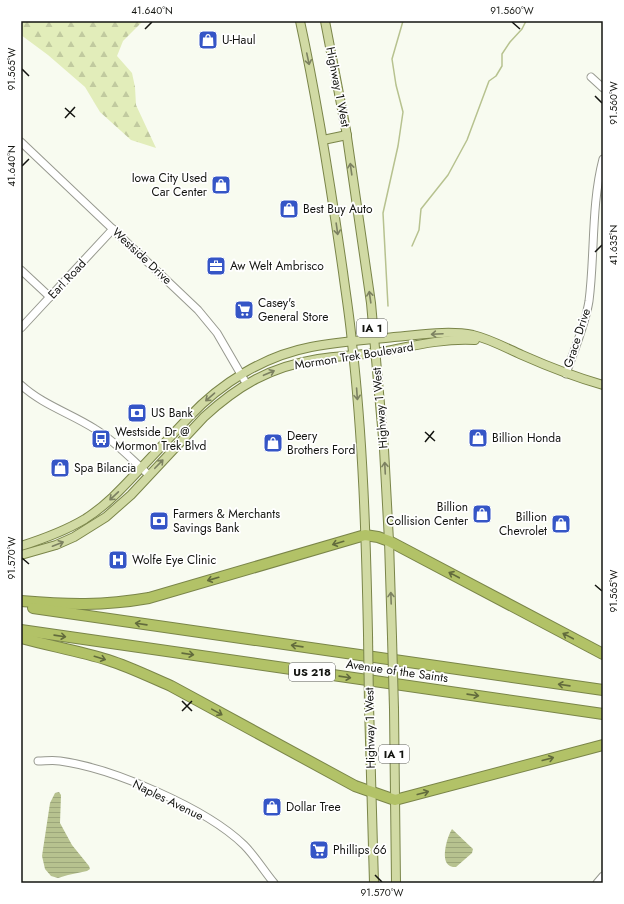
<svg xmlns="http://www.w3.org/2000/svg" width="624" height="904" font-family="Jost,sans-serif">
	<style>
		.forest { fill: url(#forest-firs) }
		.water { fill: url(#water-rules) }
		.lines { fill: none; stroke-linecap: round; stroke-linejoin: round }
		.stream { stroke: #b7c28f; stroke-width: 1.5 }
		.minor-casing { stroke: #97998f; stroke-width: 9 }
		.major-casing { stroke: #7a8549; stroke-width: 10 }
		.highway-casing { stroke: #7a8549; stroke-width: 12 }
		.minor { stroke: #fff; stroke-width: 7 }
		.major { stroke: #d1daa4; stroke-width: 8 }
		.highway { stroke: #b2c267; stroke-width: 10 }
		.major-bridge-casing { stroke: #7a8549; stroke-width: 10; stroke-linecap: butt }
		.major-bridge { stroke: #d1daa4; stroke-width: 8 }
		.oneway { stroke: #7c8161 }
		.oneway2 { stroke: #626b3c }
		.ticks { fill: none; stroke: #131410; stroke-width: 1.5 }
		.labels { text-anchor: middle; stroke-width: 3.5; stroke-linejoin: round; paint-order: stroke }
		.shield { fill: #fff; stroke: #5a5a58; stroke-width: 1 }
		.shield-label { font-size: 11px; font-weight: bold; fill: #131410 }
		.poi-label { font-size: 12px; fill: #131410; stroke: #fff; text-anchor: start }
		.street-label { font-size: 12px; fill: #131410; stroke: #fff }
		.neatline { fill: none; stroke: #131410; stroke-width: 1.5 }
		.ticks-label { font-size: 10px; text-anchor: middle; fill: #131410 }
	</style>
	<defs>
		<pattern id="forest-firs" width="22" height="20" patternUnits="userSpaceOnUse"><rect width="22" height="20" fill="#e2edba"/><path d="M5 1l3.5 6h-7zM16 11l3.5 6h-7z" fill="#c1ca9f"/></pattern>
		<pattern id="water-rules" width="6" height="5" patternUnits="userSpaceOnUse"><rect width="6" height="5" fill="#b7c28f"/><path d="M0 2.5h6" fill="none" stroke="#9ca67a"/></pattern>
	</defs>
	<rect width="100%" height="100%" fill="#f8fbf0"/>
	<polygon class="forest" points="21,21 143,21 123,41 117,56 132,73 135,87 136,105 156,148 131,140 100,112 85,87 48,55 21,35"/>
	<g class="water">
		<polygon points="59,792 61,795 60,823 72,845 89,866 90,869 87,871 68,875 58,878 51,876 45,869 42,856 50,803 55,793"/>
		<path d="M452,829L473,849L472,853L456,867C455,867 451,867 450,866C440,861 447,837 452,829Z"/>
	</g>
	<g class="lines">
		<g class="stream">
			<polyline points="412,246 419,230 421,209 448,175 467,140 489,81 496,76 502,66 502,54 510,42 522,29 526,21"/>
			<polyline points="388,306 383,213 398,146 403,112 396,85 392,59 403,21"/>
		</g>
		<defs>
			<g id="minor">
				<polyline points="591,77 603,88"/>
				<polyline points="21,142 198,310 217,333 246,383"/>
				<polyline points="21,270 50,297"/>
				<polyline points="21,328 113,229"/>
				<path d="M566,374C574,350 585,326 589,301C595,254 591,205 603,159"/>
				<path d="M21,385C43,405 70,413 95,429C115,441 132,460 149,475"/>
				<path d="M38,761C45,761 53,760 60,761C112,768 206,808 244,845C255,856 264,871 274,883"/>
				<polyline points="597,883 603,876"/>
			</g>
			<g id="major">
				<path d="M300,21C318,104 331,188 343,272C346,295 350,319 352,343C363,439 366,537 368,634"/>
				<polyline points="325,21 346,130 371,303 384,449 389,541 392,637"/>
				<polyline points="323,140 347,135"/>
				<path d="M21,546C43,539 65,531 85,519C107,505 124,486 141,468C157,451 173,434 189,417C221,383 264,356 311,347C338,342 366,340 394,337C419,335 448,330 473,335C490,339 506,348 522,355C549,367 575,377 603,385"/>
				<path d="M21,555L56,545L74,537L106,517L131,495L204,417C239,385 270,367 318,359C339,356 361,355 381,352C412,346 444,338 475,340"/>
				<polyline points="369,705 374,883"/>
				<polyline points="394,709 396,883"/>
			</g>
			<g id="highway">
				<path d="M21,601C68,605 103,606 149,598L365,535L378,537L389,541L603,654"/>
				<polyline points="33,608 603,690"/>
				<polyline points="21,630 603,714"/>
				<path d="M21,638C50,646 80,651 108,660C130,667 150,677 171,686L355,786L395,800L603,745"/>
			</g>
		</defs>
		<use href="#minor" class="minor-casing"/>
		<use href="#major" class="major-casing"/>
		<use href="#highway" class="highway-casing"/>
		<use href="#minor" class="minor"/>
		<use href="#major" class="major"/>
		<use href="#highway" class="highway"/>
		<defs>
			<g id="major-bridge">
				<polyline points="368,634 369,705"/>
				<polyline points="392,637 394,709"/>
			</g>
		</defs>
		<use href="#major-bridge" class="major-bridge-casing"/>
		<use href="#major-bridge" class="major-bridge"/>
	</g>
	<defs><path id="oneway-shaft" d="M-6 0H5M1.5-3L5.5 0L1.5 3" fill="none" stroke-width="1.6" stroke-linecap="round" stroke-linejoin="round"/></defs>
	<g class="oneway">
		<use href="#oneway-shaft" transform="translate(308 59) rotate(78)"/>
		<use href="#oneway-shaft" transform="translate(351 169) rotate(-98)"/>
		<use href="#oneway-shaft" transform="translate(337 229) rotate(82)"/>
		<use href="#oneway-shaft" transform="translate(370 297) rotate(-98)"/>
		<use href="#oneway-shaft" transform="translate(437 334) rotate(177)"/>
		<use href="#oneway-shaft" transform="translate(269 373) rotate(-23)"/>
		<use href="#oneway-shaft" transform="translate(357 394) rotate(86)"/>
		<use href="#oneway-shaft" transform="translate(210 397) rotate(139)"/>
		<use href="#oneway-shaft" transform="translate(159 464) rotate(-46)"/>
		<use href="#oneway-shaft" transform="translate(385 468) rotate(-93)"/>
		<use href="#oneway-shaft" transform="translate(114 496) rotate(137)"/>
		<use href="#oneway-shaft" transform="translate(58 544) rotate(-21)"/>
		<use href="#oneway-shaft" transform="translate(391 598) rotate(-92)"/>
	</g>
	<g class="oneway2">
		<use href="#oneway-shaft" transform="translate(338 543) rotate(163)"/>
		<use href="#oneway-shaft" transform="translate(454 575) rotate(-152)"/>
		<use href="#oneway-shaft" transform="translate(213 579) rotate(164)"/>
		<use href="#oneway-shaft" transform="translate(141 624) rotate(-172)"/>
		<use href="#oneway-shaft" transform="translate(60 636) rotate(8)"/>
		<use href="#oneway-shaft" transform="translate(568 636) rotate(-152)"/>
		<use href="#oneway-shaft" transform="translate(297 646) rotate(-172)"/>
		<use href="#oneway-shaft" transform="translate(188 654) rotate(8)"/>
		<use href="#oneway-shaft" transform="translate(100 658) rotate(17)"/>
		<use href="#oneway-shaft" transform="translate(345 677) rotate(8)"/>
		<use href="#oneway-shaft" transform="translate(564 685) rotate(-172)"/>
		<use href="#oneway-shaft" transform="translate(473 695) rotate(8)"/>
		<use href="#oneway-shaft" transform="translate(217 712) rotate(29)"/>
		<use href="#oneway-shaft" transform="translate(548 759) rotate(-15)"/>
		<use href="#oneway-shaft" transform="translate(423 793) rotate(-15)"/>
	</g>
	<path class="ticks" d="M512,22L520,29M145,29L152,22M22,69L29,76M595,96L602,103M65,108L75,117M65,118L75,107M22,166L29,159M595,252L602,245M425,432L435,441M425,442L434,431M22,558L29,564M595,585L602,591M182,701L192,711M182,711L192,701M375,875L382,882"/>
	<defs>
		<symbol id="shop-square" viewBox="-11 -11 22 22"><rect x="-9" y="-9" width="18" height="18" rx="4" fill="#3555c6" stroke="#fff"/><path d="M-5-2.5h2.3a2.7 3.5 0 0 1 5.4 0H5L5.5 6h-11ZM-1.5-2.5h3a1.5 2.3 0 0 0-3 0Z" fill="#fff"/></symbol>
		<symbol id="office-square" viewBox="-11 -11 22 22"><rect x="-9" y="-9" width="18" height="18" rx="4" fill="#3555c6" stroke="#fff"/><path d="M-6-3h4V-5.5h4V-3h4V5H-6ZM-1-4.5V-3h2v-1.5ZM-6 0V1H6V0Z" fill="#fff"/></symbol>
		<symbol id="supermarket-square" viewBox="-11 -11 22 22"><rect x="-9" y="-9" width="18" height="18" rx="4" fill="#3555c6" stroke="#fff"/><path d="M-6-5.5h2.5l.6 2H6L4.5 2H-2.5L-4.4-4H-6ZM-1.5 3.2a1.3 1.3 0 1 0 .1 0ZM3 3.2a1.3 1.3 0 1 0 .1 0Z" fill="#fff"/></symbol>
		<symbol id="bank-square" viewBox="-11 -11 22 22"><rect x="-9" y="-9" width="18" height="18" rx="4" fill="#3555c6" stroke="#fff"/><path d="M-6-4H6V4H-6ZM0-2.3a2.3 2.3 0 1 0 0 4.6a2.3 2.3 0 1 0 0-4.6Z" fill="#fff"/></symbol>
		<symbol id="bus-square" viewBox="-11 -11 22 22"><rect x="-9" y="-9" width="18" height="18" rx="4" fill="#3555c6" stroke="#fff"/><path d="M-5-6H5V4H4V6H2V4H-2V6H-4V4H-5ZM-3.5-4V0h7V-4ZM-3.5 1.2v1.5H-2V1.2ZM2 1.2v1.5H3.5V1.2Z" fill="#fff"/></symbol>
		<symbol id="hospital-square" viewBox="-11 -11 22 22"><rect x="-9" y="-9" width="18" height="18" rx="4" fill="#3555c6" stroke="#fff"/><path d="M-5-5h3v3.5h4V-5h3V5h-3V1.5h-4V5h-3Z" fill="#fff"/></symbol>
	</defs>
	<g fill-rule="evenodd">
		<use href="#shop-square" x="197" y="29" width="22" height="22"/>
		<use href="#shop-square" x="210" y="174" width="22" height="22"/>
		<use href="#shop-square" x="278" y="198" width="22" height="22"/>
		<use href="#office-square" x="205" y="255" width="22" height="22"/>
		<use href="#supermarket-square" x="233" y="299" width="22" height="22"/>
		<use href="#bank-square" x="126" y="402" width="22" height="22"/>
		<use href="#shop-square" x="467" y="427" width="22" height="22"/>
		<use href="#bus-square" x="90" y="428" width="22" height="22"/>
		<use href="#shop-square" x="262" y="432" width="22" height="22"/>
		<use href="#shop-square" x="49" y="457" width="22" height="22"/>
		<use href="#shop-square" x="471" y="503" width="22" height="22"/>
		<use href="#bank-square" x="148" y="510" width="22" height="22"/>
		<use href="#shop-square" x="550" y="513" width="22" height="22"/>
		<use href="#hospital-square" x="107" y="549" width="22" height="22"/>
		<use href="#shop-square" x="261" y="796" width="22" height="22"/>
		<use href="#supermarket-square" x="308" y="839" width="22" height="22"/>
	</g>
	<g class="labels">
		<g class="shield">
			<rect x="357" y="319" width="30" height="18" rx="3"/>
			<rect x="289" y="663" width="46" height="18" rx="3"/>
			<rect x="379" y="745" width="30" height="18" rx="3"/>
		</g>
		<g class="shield-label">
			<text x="372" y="332">IA 1</text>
			<text x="312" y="676">US 218</text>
			<text x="394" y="758">IA 1</text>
		</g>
		<g class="poi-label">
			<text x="222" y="44">U-Haul</text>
			<text x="207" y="182" text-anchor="end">Iowa City Used<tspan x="207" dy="14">Car Center</tspan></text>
			<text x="303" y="213">Best Buy Auto</text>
			<text x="230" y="270">Aw Welt Ambrisco</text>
			<text x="258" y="307">Casey's<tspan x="258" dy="14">General Store</tspan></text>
			<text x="151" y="417">US Bank</text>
			<text x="115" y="436">Westside Dr @<tspan x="115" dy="14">Mormon Trek Blvd</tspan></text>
			<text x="287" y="440">Deery<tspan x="287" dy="14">Brothers Ford</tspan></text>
			<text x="492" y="442">Billion Honda</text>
			<text x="74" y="472">Spa Bilancia</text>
			<text x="468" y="511" text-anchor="end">Billion<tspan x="468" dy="14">Collision Center</tspan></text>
			<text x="173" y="518">Farmers &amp; Merchants<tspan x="173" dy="14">Savings Bank</tspan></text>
			<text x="547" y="521" text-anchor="end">Billion<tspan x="547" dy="14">Chevrolet</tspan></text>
			<text x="132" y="564">Wolfe Eye Clinic</text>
			<text x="286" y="811">Dollar Tree</text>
			<text x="333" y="854">Phillips 66</text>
		</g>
		<g class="street-label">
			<text transform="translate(338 87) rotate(79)" y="4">Highway 1 West</text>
			<text transform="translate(142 256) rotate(43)" y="4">Westside Drive</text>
			<text transform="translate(67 279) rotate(-47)" y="4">Earl Road</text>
			<text transform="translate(577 338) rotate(-72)" y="4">Grace Drive</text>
			<text transform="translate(354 356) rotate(-9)" y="4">Mormon Trek Boulevard</text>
			<text transform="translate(380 408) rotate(-95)" y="4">Highway 1 West</text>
			<text transform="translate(397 671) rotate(8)" y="4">Avenue of the Saints</text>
			<text transform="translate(370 728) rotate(-91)" y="4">Highway 1 West</text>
			<text transform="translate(168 800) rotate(26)" y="4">Naples Avenue</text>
		</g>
	</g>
	<rect width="624" height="904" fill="none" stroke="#ffffff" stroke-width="44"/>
	<rect x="22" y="22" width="580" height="860" class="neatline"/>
	<g class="ticks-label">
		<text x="152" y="14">41.640°N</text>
		<text x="512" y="14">91.560°W</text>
		<text transform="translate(11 69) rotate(-90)" y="4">91.565°W</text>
		<text transform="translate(613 103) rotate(-90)" y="4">91.560°W</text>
		<text transform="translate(11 166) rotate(-90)" y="4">41.640°N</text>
		<text transform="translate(613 245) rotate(-90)" y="4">41.635°N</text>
		<text transform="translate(11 558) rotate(-90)" y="4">91.570°W</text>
		<text transform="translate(613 591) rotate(-90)" y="4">91.565°W</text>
		<text x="382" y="896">91.570°W</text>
	</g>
</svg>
